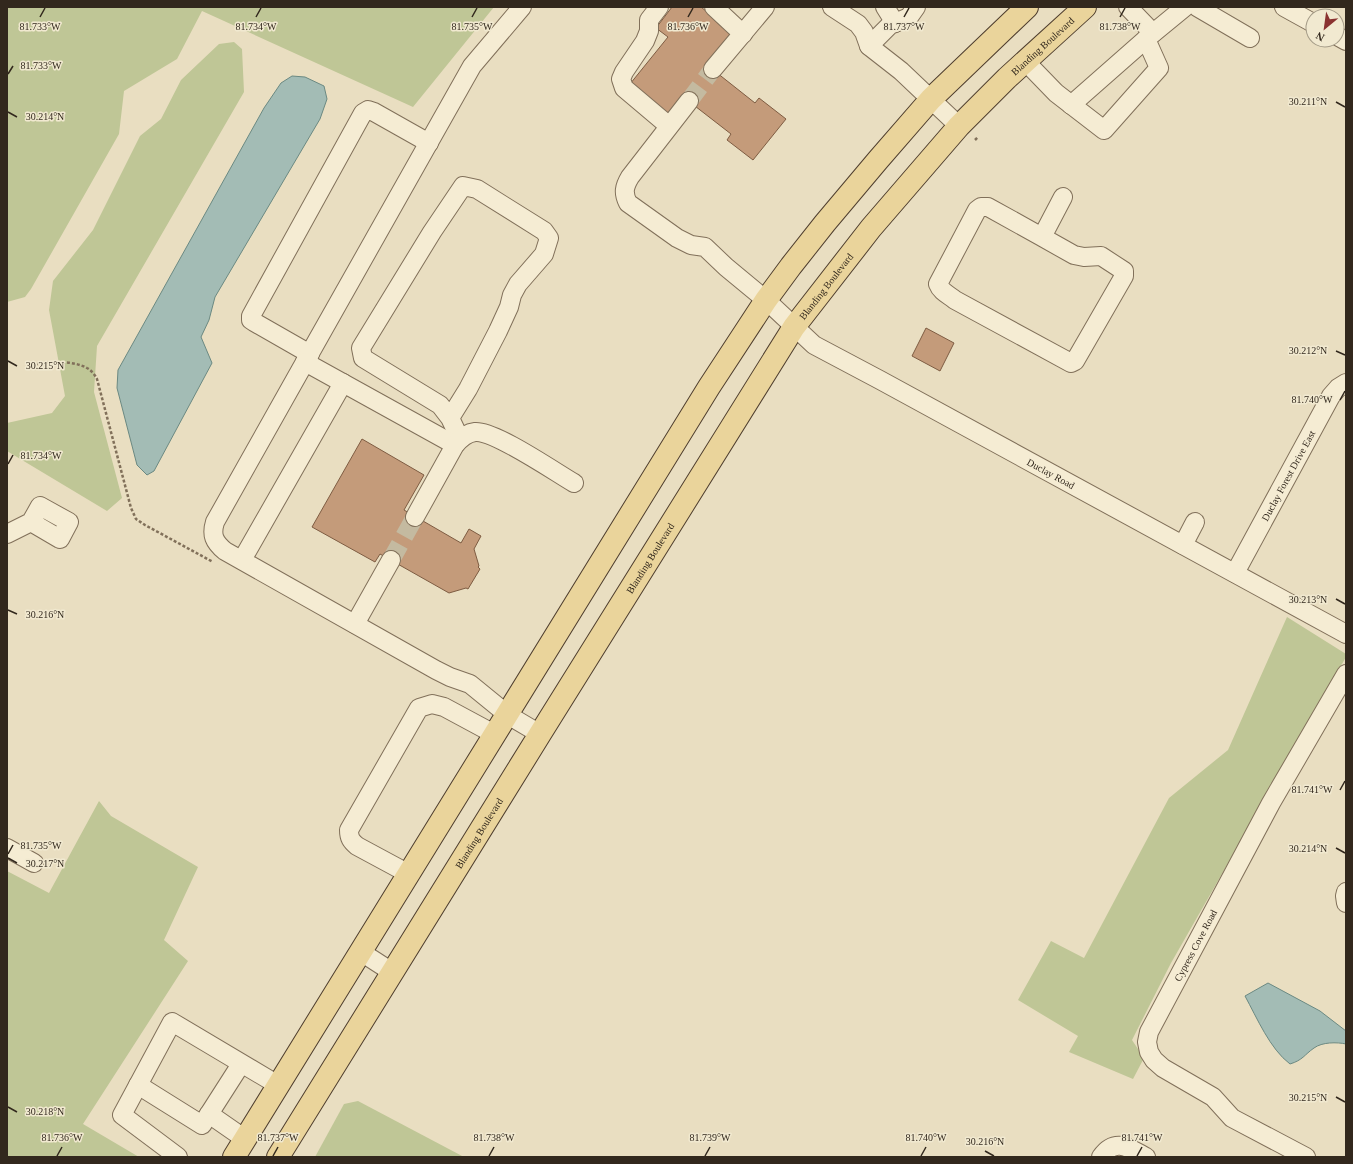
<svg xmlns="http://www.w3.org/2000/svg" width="1353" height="1164" font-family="'Times New Roman',serif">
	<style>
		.green { fill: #bfc696 }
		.water { fill: #a3bcb5; stroke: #6b8982 }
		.building { fill: #c49b7a; stroke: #7e5c42 }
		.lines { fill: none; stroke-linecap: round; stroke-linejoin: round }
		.minor-tunnel { stroke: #c4baa0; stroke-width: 18; stroke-dasharray: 18 9; stroke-linecap: butt }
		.minor-casing { stroke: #81705a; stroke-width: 20 }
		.major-casing { stroke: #4f3e2e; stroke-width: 24 }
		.path { stroke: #81705a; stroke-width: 2.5; stroke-dasharray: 3 2; stroke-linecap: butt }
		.minor { stroke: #f5ecd3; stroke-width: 18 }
		.major { stroke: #ead49b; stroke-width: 22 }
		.ticks { fill: none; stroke: #32281d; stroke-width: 1.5 }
		.labels { text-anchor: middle; stroke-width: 3; stroke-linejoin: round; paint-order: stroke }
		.street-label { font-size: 10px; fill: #32281d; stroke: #f1e9d0 }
		.ticks-label { font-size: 10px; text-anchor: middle; fill: #32281d; stroke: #f1e9d0; stroke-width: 3; stroke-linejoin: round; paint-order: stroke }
	</style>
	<rect width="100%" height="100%" fill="#e9dec1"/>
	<g class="green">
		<polygon points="7,7 494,7 413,107 202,11 177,59 124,91 119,134 31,289 25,297 7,302"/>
		<polygon points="234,42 242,49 244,92 97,346 94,392 122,498 107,511 7,451 7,423 52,413 65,396 49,310 53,281 93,230 140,136 161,119 181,80 219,44"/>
		<polygon points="1287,617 1346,654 1346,657 1171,963 1132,1040 1144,1058 1133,1079 1069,1052 1078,1036 1018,1000 1051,941 1084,958 1169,798 1228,750"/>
		<polygon points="99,801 111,816 198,867 164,940 188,961 83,1124 139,1157 7,1157 7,871 49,893"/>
		<polygon points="358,1101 464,1157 315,1157 344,1104"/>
	</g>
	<g class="water">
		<polygon points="292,76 305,77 324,86 327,99 320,119 215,297 209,320 201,337 212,363 154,471 147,475 137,465 117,388 118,370 264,108 281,83"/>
		<path d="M1268,983L1320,1011L1346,1031V1044C1337,1042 1322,1042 1314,1048C1304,1055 1303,1060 1290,1064C1270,1049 1257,1018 1245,996Z"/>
	</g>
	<g class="building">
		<polygon points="672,7 701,7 733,33 707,65 755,103 759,98 786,119 753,160 727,140 731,134 682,96 668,114 630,84 668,37 656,28"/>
		<polygon points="926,328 954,343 940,371 912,356"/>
		<polygon points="362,439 424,475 404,510 461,543 469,529 481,536 474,549 479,566 478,567 480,569 468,589 466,588 449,593 380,554 375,562 312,527"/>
	</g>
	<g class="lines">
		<g class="minor-tunnel">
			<polyline points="689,101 713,69"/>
			<polyline points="391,560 415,517"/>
		</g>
		<defs>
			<g id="minor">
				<polyline points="659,7 649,20 649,31 645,41 624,72 621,79 624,88 669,126"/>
				<polyline points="714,7 743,34"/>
				<polyline points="832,7 858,24 864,32 869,46 901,71 959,126"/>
				<polyline points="885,7 895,23"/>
				<polyline points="1128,7 1153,33"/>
				<polyline points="1197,7 1250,38"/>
				<polyline points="1284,7 1313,23"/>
				<polyline points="1337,36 1346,41"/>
				<polyline points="869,46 890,25 909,17 916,7"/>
				<polyline points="1025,61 1056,93 1104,130 1159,68 1146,39"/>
				<polyline points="713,69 765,7"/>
				<path id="s1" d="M689,101L630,177C624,187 623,193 628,203L677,238L691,245L705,247L726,267L766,300L814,345L880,380L1346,634"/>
				<polyline points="1071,105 1146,39 1185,7"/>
				<path d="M1042,237L1074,255L1084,257L1101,256L1124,271V276L1075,361L1071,363L955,300C949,295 941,292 938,284L977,210L981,207H988L1042,237L1063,197"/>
				<polyline points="310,354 254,322 251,320 251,316 363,113 368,110 374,112 429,143"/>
				<polyline points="305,362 472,66 522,7"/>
				<polyline points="450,418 468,389 498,331 509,307 512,295 518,284 544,254 549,238 544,231 477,189 463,186 432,232 361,348 363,358 440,405 450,418 460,439"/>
				<path d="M455,445L305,362L215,522C211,535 214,542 225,551L436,670L450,677L470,684L508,715L540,734"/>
				<path d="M415,517L455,445C460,439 466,433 475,432C494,430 555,472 574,483"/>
				<polyline points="7,534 31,522 40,506 69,522 60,539 31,522"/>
				<polyline points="1183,545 1195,522"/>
				<polyline points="242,560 343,383"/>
				<path id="s2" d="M1235,573L1331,396L1338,388L1346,383"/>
				<polyline points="355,624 391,560"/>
				<polyline points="7,848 34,863"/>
				<path d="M409,874L357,846C351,841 349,838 349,830L419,708L432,704L444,707L496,735"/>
				<polyline points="1346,892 1345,896 1346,903"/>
				<polyline points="361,952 392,972"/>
				<polyline points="138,1085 202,1125 241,1064"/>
				<polyline points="209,1114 245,1139"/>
				<polyline points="178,1157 122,1115 172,1022 278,1085"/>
				<path d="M1101,1157C1115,1137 1129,1148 1146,1157"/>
				<path id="s3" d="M1306,1157L1232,1118L1213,1097L1163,1068L1154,1060L1149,1052L1147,1042L1149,1032L1271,803L1346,674"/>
			</g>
			<g id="major">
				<polyline points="234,1157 709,387 766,300 791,266 825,223 878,160 931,99 1027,7"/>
				<path id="s4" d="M278,1157L540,734L794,327L871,228L959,126L1007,78L1085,7"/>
			</g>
		</defs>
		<use href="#minor" class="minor-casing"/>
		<use href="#major" class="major-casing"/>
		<g class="path">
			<polyline points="975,140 978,137"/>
			<path d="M37,364C52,362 72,360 87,368C91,370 95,375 97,379L131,508L136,519L145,525L213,562"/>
		</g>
		<use href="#minor" class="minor"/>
		<use href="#major" class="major"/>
	</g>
	<path class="ticks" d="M40,17L45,8M256,17L261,8M472,17L477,8M688,17L693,8M904,17L909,8M1120,17L1125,8M8,74L13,66M1336,102L1345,107M8,112L17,117M1336,351L1345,355M8,361L17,366M1340,400L1345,391M8,464L13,455M1336,599L1345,604M8,610L17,614M1340,790L1345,781M1336,848L1345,853M8,854L13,845M8,858L17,863M1336,1097L1345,1102M8,1107L17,1112M985,1151L994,1156M57,1156L62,1147M273,1156L278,1147M489,1156L494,1147M705,1156L710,1147M921,1156L926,1147M1137,1156L1142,1147"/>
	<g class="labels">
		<g class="street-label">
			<text dy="4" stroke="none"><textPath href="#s4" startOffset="1353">Blanding Boulevard</textPath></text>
			<text dy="4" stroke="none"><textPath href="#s4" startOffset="1029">Blanding Boulevard</textPath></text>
			<text dy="4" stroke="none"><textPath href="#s1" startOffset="630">Duclay Road</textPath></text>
			<text dy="4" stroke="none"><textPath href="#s2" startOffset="111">Duclay Forest Drive East</textPath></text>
			<text dy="4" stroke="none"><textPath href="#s4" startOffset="705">Blanding Boulevard</textPath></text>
			<text dy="4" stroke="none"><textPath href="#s4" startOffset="381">Blanding Boulevard</textPath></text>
			<text dy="4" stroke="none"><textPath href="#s3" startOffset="310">Cypress Cove Road</textPath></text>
		</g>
	</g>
	<g class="ticks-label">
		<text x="40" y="30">81.733°W</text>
		<text x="256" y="30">81.734°W</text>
		<text x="472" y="30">81.735°W</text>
		<text x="688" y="30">81.736°W</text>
		<text x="904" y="30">81.737°W</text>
		<text x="1120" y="30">81.738°W</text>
		<text x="41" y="69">81.733°W</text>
		<text x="1308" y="105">30.211°N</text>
		<text x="45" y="120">30.214°N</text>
		<text x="1308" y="354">30.212°N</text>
		<text x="45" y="369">30.215°N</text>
		<text x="1312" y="403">81.740°W</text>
		<text x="41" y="459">81.734°W</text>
		<text x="1308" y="603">30.213°N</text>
		<text x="45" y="618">30.216°N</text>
		<text x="1312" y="793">81.741°W</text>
		<text x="41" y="849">81.735°W</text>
		<text x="1308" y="852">30.214°N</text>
		<text x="45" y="867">30.217°N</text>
		<text x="1308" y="1101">30.215°N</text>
		<text x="45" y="1115">30.218°N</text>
		<text x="62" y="1141">81.736°W</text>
		<text x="278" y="1141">81.737°W</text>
		<text x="494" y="1141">81.738°W</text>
		<text x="710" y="1141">81.739°W</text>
		<text x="926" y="1141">81.740°W</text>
		<text x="1142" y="1141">81.741°W</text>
		<text x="985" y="1145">30.216°N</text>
	</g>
	<rect width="1353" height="1164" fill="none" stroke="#32281d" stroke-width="16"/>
	<g transform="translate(1325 28) rotate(209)"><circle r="19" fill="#f1e9d0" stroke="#a59c88"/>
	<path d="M0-3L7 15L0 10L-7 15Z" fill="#8a3230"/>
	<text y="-6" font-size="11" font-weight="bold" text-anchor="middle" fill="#32281d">N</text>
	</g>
</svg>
